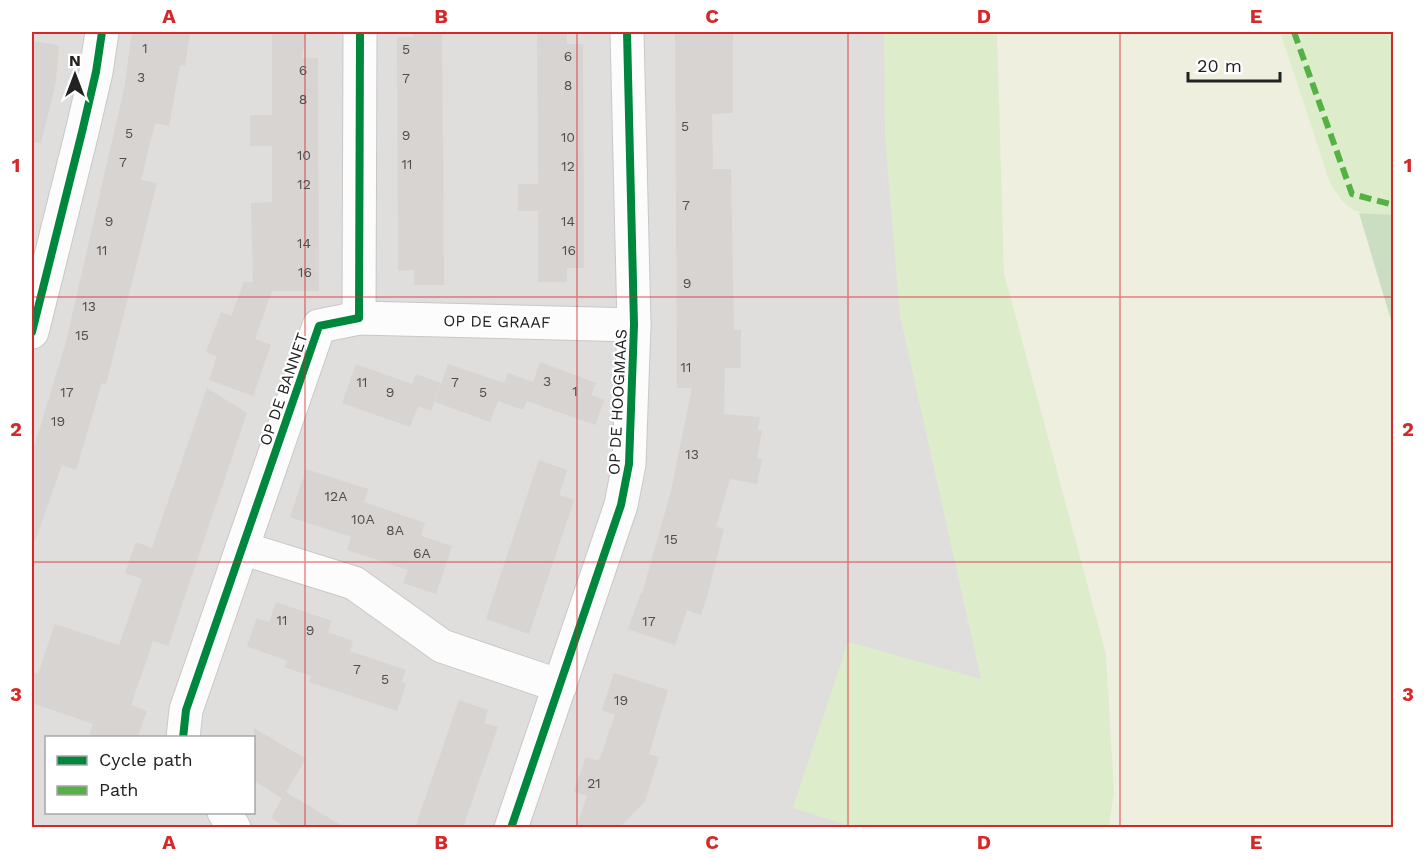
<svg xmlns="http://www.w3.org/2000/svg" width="1425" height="859" font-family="'Work Sans',sans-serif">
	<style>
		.residential { fill: #dfdedc; fill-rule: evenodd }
		.farmland { fill: #efefdf }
		.grass { fill: #ddeccb }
		.forest { fill: #cbdec1 }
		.building { fill: #d7d4d2 }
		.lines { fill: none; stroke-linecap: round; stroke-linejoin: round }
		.street-casing { stroke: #c9c8c7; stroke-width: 35 }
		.street { stroke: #fdfcfc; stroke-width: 33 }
		.quiet { stroke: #55b145; stroke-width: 6; stroke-dasharray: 12 6; stroke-linecap: butt }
		.cycleway-casing { stroke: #fff; stroke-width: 11 }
		.cycleway { stroke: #00873e; stroke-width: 8 }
		.grid { fill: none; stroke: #d62828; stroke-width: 1.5; stroke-opacity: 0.55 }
		.labels { text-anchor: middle; stroke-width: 4.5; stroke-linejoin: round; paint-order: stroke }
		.number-label { font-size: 14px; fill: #4f4e4e }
		.street-label { font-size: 16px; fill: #222; stroke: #fff }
		.neatline { fill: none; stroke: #d62828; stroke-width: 2 }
		.grid-label { font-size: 20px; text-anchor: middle; font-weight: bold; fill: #d62828 }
	</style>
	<rect width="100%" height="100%" fill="#f0eeeb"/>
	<path class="residential" d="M32,32H913L1007,827H32ZM46,738H254V812H46Z"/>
	<polygon class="farmland" points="997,32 1280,32 1329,180 1340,201 1359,213 1393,327 1393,827 1109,827 1114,792 1106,654 1004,273"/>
	<g class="grass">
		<polygon points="884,32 997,32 1004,273 1106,654 1114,792 1109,827 854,827 793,808 848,642 981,679 900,316 885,136"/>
		<path d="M1280,32H1393V215C1356,213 1348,216 1329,180Z"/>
	</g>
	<polygon class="forest" points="1359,213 1393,215 1393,327"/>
	<g class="building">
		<polygon points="132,32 190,32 185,66 180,65 169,126 155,123 141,180 157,183 106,384 102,383 76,470 62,465 35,541 32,540 32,454 66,342 124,89"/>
		<polygon points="272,32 306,32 302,58 318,58 319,291 272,291 255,339 271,345 253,396 209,380 217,356 206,352 221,312 231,316 244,282 253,282 251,203 272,202 272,146 250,146 250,115 272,115"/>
		<polygon points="413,32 442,32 444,285 414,285 414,270 398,271 397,37 413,37"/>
		<polygon points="537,32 567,32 567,44 583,44 584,268 567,268 567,282 538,282 538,211 518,211 518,184 538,184"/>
		<polygon points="675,32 733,32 733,113 712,114 713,169 731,169 734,330 741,330 741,368 725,368 724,414 760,417 758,430 762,431 757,458 762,459 757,484 730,479 716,527 724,529 708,593 701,615 687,610 675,645 628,629 641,593 642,594 671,491 692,388 677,388"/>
		<polygon points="32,41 59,45 56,81 41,143 32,142"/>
		<polygon points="540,362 596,383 591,395 604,400 595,425 527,401 523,410 498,401 490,422 435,402 448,364 504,383 508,373 533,382"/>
		<polygon points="356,364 412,384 416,374 441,383 431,411 418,406 410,427 342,403"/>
		<polygon points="207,388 247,413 168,646 153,641 131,705 147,711 137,738 88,738 93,724 32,703 32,671 38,674 55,624 119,645 142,579 125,573 136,542 152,548"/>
		<polygon points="539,460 567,470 559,495 574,500 529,634 486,619"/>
		<polygon points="306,469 368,489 364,502 425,523 421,536 452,546 436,594 403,583 408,570 347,550 351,537 290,517"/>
		<polygon points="276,602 332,621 328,632 353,641 350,651 406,670 401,682 406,684 397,711 309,682 311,676 284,667 287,661 247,646 257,618 269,622"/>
		<polygon points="614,673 668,690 649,754 659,757 645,801 619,828 576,828 587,796 574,791 586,757 599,761 615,715 602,710"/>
		<polygon points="459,700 488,710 484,723 498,727 489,752 463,828 415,828"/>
		<polygon points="254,728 306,759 286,792 346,828 287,828 271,818 282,798 254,781"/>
	</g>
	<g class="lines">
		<defs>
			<g id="street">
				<polyline points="359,318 634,325"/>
				<polyline points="32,332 82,132 96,72 102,32"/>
				<polyline points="242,548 354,583 442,646 560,686"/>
				<polyline points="183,738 186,710 319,326 359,318 360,32"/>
				<polyline points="224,812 234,828"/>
				<polyline points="511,828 621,505 629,464 634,325 627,32"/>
			</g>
		</defs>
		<use href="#street" class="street-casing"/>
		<use href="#street" class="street"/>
		<polyline class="quiet" points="1294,32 1352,194 1394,205"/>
		<defs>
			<g id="cycleway">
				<polyline points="32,332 82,132 96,72 102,32"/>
				<polyline points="183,738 186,710 319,326 359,318 360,32"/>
				<polyline points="511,828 621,505 629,464 634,325 627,32"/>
			</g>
		</defs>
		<use href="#cycleway" class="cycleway-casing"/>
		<use href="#cycleway" class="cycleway"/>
	</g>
	<path class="grid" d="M305,32V828M577,32V828M848,32V828M1120,32V828M32,297H1394M32,562H1394"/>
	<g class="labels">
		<g class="number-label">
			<text x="145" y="53">1</text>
			<text x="406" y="54">5</text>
			<text x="568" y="61">6</text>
			<text x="303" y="75">6</text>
			<text x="141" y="82">3</text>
			<text x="406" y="83">7</text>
			<text x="568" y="90">8</text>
			<text x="303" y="104">8</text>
			<text x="685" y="131">5</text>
			<text x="129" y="138">5</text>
			<text x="406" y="140">9</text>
			<text x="568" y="142">10</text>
			<text x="304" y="160">10</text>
			<text x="123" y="167">7</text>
			<text x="407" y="169">11</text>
			<text x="568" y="171">12</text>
			<text x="304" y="189">12</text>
			<text x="686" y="210">7</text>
			<text x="109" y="226">9</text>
			<text x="568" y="226">14</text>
			<text x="304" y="248">14</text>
			<text x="102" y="255">11</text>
			<text x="569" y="255">16</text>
			<text x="305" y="277">16</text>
			<text x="687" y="288">9</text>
			<text x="89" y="311">13</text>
			<text x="82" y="340">15</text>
			<text x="686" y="372">11</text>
			<text x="547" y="386">3</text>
			<text x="362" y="387">11</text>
			<text x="455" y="387">7</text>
			<text x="575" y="396">1</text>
			<text x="67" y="397">17</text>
			<text x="390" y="397">9</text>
			<text x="483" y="397">5</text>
			<text x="58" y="426">19</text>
			<text x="692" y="459">13</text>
			<text x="336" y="501">12A</text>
			<text x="363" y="524">10A</text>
			<text x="395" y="535">8A</text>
			<text x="671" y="544">15</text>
			<text x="422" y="558">6A</text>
			<text x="282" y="625">11</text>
			<text x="649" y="626">17</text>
			<text x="310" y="635">9</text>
			<text x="357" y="674">7</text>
			<text x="385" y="684">5</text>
			<text x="621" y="705">19</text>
			<text x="594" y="788">21</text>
		</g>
		<g class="street-label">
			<text transform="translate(497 321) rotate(1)" y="6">OP DE GRAAF</text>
			<text transform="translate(283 389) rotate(-71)" y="6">OP DE BANNET</text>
			<text transform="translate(617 402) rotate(-87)" y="6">OP DE HOOGMAAS</text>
		</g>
	</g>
	<rect width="1425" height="859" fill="none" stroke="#ffffff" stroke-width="66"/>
	<rect x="45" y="736" width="210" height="78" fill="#ffffff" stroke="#a7a7a7" stroke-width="1.5"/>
	<rect x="57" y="756" width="30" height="9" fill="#00873e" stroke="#a7a7a7" stroke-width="1.5"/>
	<text x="99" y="766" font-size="18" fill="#222222">Cycle path</text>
	<rect x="57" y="786" width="30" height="9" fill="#55b145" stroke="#a7a7a7" stroke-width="1.5"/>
	<text x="99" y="796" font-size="18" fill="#222222">Path</text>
	<g transform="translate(75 75)" stroke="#ffffff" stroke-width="4.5" paint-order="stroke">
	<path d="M0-4.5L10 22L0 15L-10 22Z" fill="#222222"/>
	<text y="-9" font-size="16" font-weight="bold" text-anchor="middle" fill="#222222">N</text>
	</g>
	<path d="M1188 72v9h92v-9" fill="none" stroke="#222222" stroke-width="3"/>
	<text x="1197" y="72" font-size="18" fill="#222222" stroke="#ffffff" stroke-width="4.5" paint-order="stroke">20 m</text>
	<rect x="33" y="33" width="1359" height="793" class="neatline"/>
	<g class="grid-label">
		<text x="169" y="23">A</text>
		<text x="441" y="23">B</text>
		<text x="712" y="23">C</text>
		<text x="984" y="23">D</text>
		<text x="1256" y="23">E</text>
		<text x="16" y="172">1</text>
		<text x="1408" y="172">1</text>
		<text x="16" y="436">2</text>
		<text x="1408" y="436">2</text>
		<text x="16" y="701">3</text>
		<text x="1408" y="701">3</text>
		<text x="169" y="849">A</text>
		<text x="441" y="849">B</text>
		<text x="712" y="849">C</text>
		<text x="984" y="849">D</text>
		<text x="1256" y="849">E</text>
	</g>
</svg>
